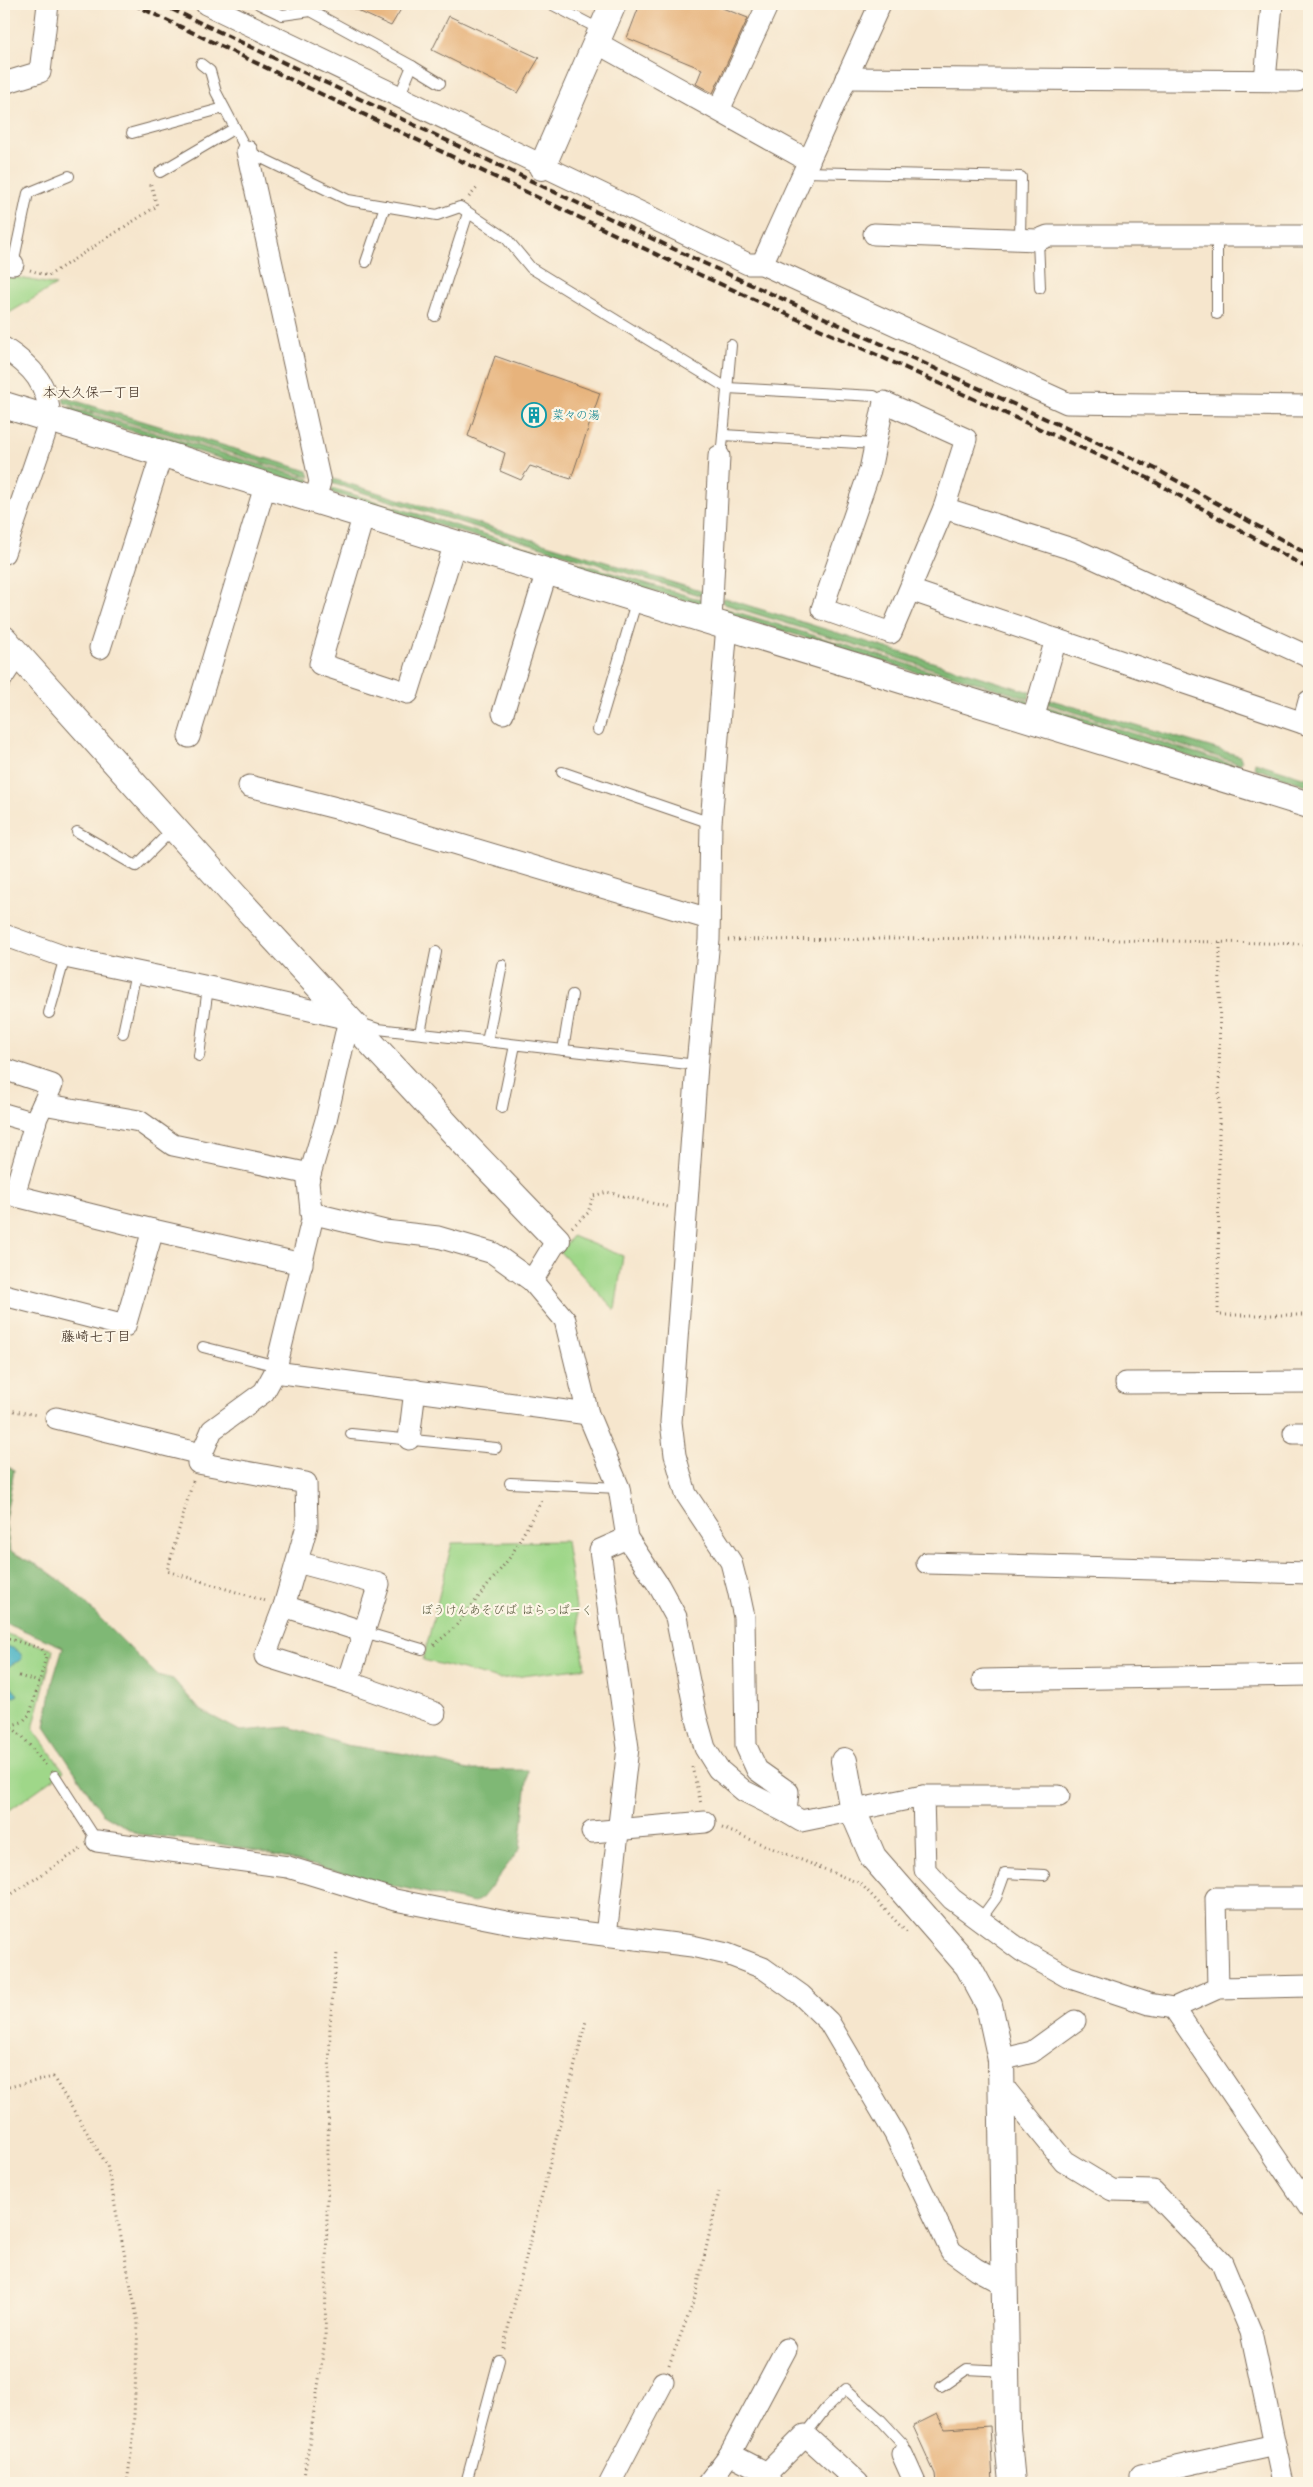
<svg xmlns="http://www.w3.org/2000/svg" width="1313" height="2487" font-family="Kalam,'Klee One',sans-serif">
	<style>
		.green { fill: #9fd789; stroke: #6d8054 }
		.forest { fill: #7fb875; stroke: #5d714a }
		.water { fill: #48b4c5; stroke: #426f72 }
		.building { fill: #e7b37b }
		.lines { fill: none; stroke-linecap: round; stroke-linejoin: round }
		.service-casing { stroke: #7c6c5b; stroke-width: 12 }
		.minor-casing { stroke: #7c6c5b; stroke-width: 23 }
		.tertiary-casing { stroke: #7c6c5b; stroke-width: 28 }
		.path { stroke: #7c6c5b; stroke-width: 3; stroke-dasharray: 1 4; stroke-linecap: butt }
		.service { stroke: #fff; stroke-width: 10 }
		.minor { stroke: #fff; stroke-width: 21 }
		.tertiary { stroke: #fff; stroke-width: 26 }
		.rail { stroke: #3b2a1e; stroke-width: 4; stroke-dasharray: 8 4; stroke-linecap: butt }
		.labels { text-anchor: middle; stroke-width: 4.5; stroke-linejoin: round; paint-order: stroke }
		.culture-label { font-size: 12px; fill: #0d838f; stroke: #fcf5e5; text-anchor: start }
		.park-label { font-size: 12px; fill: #545539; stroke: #fcf5e5 }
		.neighbourhood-label { font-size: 14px; fill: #3b2a1e; stroke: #fcf5e5 }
	</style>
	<rect width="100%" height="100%" fill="#fcf5e5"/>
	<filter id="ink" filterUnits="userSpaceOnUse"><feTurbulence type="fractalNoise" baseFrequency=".02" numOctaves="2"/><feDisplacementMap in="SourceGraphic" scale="10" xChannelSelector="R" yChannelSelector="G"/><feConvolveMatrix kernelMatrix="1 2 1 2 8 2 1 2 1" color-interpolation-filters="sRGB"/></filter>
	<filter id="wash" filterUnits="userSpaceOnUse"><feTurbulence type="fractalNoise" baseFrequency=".0096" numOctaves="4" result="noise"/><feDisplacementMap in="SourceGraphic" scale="20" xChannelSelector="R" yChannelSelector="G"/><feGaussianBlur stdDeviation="1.12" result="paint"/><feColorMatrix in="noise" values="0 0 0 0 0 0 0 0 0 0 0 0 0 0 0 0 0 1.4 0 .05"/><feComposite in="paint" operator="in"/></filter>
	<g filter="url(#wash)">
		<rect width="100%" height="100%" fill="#f6e6cd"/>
		<g class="green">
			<polygon points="4,275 56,285 4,316"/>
			<polygon points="572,1236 623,1256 615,1310 560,1252"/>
			<polygon points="566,1541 585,1668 499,1679 423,1660 452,1543"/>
			<polygon points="4,1633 53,1650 33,1729 64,1771 4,1814"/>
		</g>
		<g class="forest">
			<polygon points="63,397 308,471 310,477 64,403"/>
			<polygon points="69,407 309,479 310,481 306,485 70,412"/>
			<polygon points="330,478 704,592 705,597 331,483"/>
			<polygon points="332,488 702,600 703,606 332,493"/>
			<polygon points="724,598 1030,692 1029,699 724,604 722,601"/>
			<polygon points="724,608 1029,701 1029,707 722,612"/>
			<polygon points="1048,699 1240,756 1242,762 1240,764 1045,703"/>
			<polygon points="1042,705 1238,766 1239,767 1237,771 1041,712"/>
			<polygon points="1255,762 1309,779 1309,786 1254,768"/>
			<polygon points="4,1465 14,1470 5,1520 10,1551 43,1568 68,1586 157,1675 173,1679 200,1710 240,1731 289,1727 346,1745 406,1754 468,1770 528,1770 520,1849 482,1898 474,1903 386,1884 261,1852 209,1842 137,1834 102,1813 45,1727 53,1680 63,1647 4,1622"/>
		</g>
		<path class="water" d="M4,1645C12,1648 22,1650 22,1659C13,1665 5,1664 5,1677L18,1695L14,1697L4,1693Z"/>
		<g id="blocks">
			<g class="building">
				<polygon points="343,4 404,4 391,26"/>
				<polygon points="640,4 712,4 748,18 713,93 696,84 702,69 627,38"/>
				<polygon points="449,16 539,58 518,93 432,50"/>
				<polygon points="495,356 600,393 571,479 530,466 521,480 500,471 505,453 468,436"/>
				<polygon points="937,2414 945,2429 990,2426 993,2483 936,2483 935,2474 913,2426"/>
			</g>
		</g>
	</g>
	<g filter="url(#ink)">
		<use href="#blocks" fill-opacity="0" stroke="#7c6c5b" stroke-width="1"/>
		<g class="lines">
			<defs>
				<g id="service">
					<polyline points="259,4 282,15 311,11 412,66 399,97"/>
					<polyline points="551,4 601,30"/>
					<polyline points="201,64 210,71 216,92 247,151 348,200 437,215 460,207 506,238 531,268 727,388 874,396 884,402"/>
					<polyline points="412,66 440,83"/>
					<polyline points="132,133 224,108"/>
					<polyline points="160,172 235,128"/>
					<polyline points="804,172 1021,177 1020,239"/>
					<polyline points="1217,237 1217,314"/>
					<polyline points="1038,240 1040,288"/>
					<polyline points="366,262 385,206"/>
					<polyline points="13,264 28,193 69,176"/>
					<polyline points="435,316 468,213"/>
					<polyline points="723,435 875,444"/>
					<polyline points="719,456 722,447 731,345"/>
					<polyline points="4,685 21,659"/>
					<polyline points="598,730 637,599"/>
					<polyline points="562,772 711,823"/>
					<polyline points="77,832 136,866 173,829"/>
					<polyline points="49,1013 65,957"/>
					<polyline points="363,1024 378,1029 697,1065"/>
					<polyline points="123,1033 136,972"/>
					<polyline points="420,1033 436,952"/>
					<polyline points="487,1042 502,965"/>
					<polyline points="563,1050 572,995"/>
					<polyline points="199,1056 208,987"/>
					<polyline points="502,1108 515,1045"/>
					<polyline points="203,1347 277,1366"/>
					<polyline points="351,1434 496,1448"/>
					<polyline points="510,1483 619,1488"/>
					<polyline points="364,1632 422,1649"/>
					<polyline points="55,1776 97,1841"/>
					<polyline points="980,1920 996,1898 1005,1873 1044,1875"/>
					<polyline points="941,2387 967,2369 1005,2371"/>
					<polyline points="805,2435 826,2408 846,2389 879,2418 904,2445 902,2454"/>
					<polyline points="466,2483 499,2360"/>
				</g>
				<g id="minor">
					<polyline points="206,4 748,264 762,264 1067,403 1309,406"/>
					<polyline points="597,43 809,161"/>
					<polyline points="846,78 1297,81"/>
					<polyline points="1265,80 1272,4"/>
					<polyline points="4,83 40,72 48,4"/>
					<polyline points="719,110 768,4"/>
					<polyline points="247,151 320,482 315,499"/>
					<polyline points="874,234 1038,240 1048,236 1309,236"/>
					<polyline points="4,263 13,264"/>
					<polyline points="762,264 880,4"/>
					<path d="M4,348C33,367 48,384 50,419L4,553"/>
					<polygon points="884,402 966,439 944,508 891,633 822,609 870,470"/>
					<polyline points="944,508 1078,551 1309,657"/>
					<polyline points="364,514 320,664 408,693 455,543"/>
					<polyline points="910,590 1309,725"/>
					<polyline points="711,621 719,456"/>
					<polyline points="727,625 711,823 709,940 697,1065 671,1422 675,1455 686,1494 731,1562 738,1589 744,1617 746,1746 757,1770 788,1792 786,1812 801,1821 923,1796 925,1870 952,1899 1022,1951 1068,1977 1149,2004 1174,2008 1218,1988 1309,1986"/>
					<polyline points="100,648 162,453"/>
					<polyline points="503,713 547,571"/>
					<polyline points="1033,719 1056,639"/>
					<polyline points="1303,723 1309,701"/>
					<polyline points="189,737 266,483"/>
					<polyline points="249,786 340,809 709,919"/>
					<polyline points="4,935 65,957 218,989 349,1019 326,1120 310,1174 308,1182 312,1220 275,1372 264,1392 212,1430 198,1463 306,1483 307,1526 284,1606 364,1632 379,1584 297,1562"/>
					<polyline points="4,1069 52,1085 37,1117 14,1195"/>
					<polyline points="43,1104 139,1121 173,1145 310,1174"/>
					<polyline points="4,1114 35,1123"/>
					<polyline points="4,1193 153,1230 125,1326 4,1295"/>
					<polyline points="311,1213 385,1231 438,1237 493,1253 532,1281"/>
					<polyline points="153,1230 302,1264"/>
					<polyline points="275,1372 588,1414 565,1320 532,1281 557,1240"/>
					<polyline points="1126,1383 1309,1382"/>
					<polyline points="588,1414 619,1488 627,1538 659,1586 676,1617 696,1716 705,1748 718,1769 744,1791 786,1812"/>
					<polyline points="56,1418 201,1454"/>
					<polyline points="1294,1433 1309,1433"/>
					<polyline points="409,1439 415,1390"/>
					<polyline points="927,1563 1309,1573"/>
					<polyline points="284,1606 265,1656 348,1682 364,1632"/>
					<polyline points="983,1680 1309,1675"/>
					<polyline points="348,1682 435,1713"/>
					<polyline points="923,1796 1059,1796"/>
					<polyline points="592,1832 705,1822"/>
					<polyline points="97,1841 288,1867 395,1900 516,1924 692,1946 727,1954 763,1968 801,1995 829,2022 895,2134 951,2251 976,2269 1004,2284"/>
					<polyline points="606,1935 628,1748 600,1550 627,1538"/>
					<polyline points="1218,1988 1216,1898 1309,1898"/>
					<polyline points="1174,2008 1309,2207"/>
					<polyline points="1001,2060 1032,2052 1075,2021"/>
					<polyline points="1002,2085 1064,2161 1112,2190 1153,2191 1222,2263 1251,2332 1283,2483"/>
					<polyline points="730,2454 786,2349"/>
					<polyline points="902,2454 915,2483"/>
					<polyline points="767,2473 805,2435 858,2483"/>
					<polyline points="610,2483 663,2382"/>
					<polyline points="708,2483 730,2454 767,2473 771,2483"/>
					<polyline points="1141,2483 1141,2475 1275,2445"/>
				</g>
				<g id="tertiary">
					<polyline points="542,167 613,4"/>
					<polyline points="4,405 1309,805"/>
					<polyline points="4,639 235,896 458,1137 557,1240"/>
					<polyline points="844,1761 853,1811 873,1857 968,1966 989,2005 1001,2060 1007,2429 1012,2483"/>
				</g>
			</defs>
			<use href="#service" class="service-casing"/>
			<use href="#minor" class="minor-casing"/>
			<use href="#tertiary" class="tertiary-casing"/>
			<g class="path">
				<polyline points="469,197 479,186"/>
				<polyline points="30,270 48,276 157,206 150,182"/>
				<polyline points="728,940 1031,938 1309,944"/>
				<polyline points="1220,943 1218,1315 1309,1315"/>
				<polyline points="572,1227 588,1213 593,1196 607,1192 668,1207"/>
				<polyline points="4,1413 14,1411 37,1415"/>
				<polyline points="193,1481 167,1571 266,1601"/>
				<polyline points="4,1637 42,1649 46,1657 30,1714 22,1722 9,1726"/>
				<polyline points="434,1645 455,1627 511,1556 543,1498"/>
				<polyline points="19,1676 39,1682"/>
				<polyline points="4,1721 23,1737 46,1766"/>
				<polyline points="692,1767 701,1804"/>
				<polyline points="722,1828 861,1884 907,1933"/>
				<polyline points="4,1899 81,1849"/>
				<polyline points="4,2088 53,2077 107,2165 138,2323 133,2439 127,2483"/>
				<polyline points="503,2348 586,2021"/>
				<polyline points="669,2365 694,2301 719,2192"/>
				<polyline points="303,2483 325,2341 330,2024 337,1953"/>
			</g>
			<use href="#service" class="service"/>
			<use href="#minor" class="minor"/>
			<use href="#tertiary" class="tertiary"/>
			<g class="rail">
				<polyline points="133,4 685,268 1148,478 1309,569"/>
				<polyline points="161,4 697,260 1156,469 1309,555"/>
			</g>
		</g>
	</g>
	<defs>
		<symbol id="building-ring" viewBox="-11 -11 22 22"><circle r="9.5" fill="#fcf5e5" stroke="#0f9aa8" stroke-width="1.5"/><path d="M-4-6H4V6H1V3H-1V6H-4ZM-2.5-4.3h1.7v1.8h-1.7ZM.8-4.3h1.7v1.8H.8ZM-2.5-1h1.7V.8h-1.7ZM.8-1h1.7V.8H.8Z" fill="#0f9aa8"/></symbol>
	</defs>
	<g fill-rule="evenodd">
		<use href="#building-ring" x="520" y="401" width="28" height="28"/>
	</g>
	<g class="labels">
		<g class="culture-label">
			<text x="552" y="419">菜々の湯</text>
		</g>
		<g class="park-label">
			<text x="507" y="1614">ぼうけんあそびば はらっぱーく</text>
		</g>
		<g class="neighbourhood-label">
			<text x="92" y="397">本大久保一丁目</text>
			<text x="96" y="1341">藤崎七丁目</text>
		</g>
	</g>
	<rect width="1313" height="2487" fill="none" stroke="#fcf5e5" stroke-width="20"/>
</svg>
